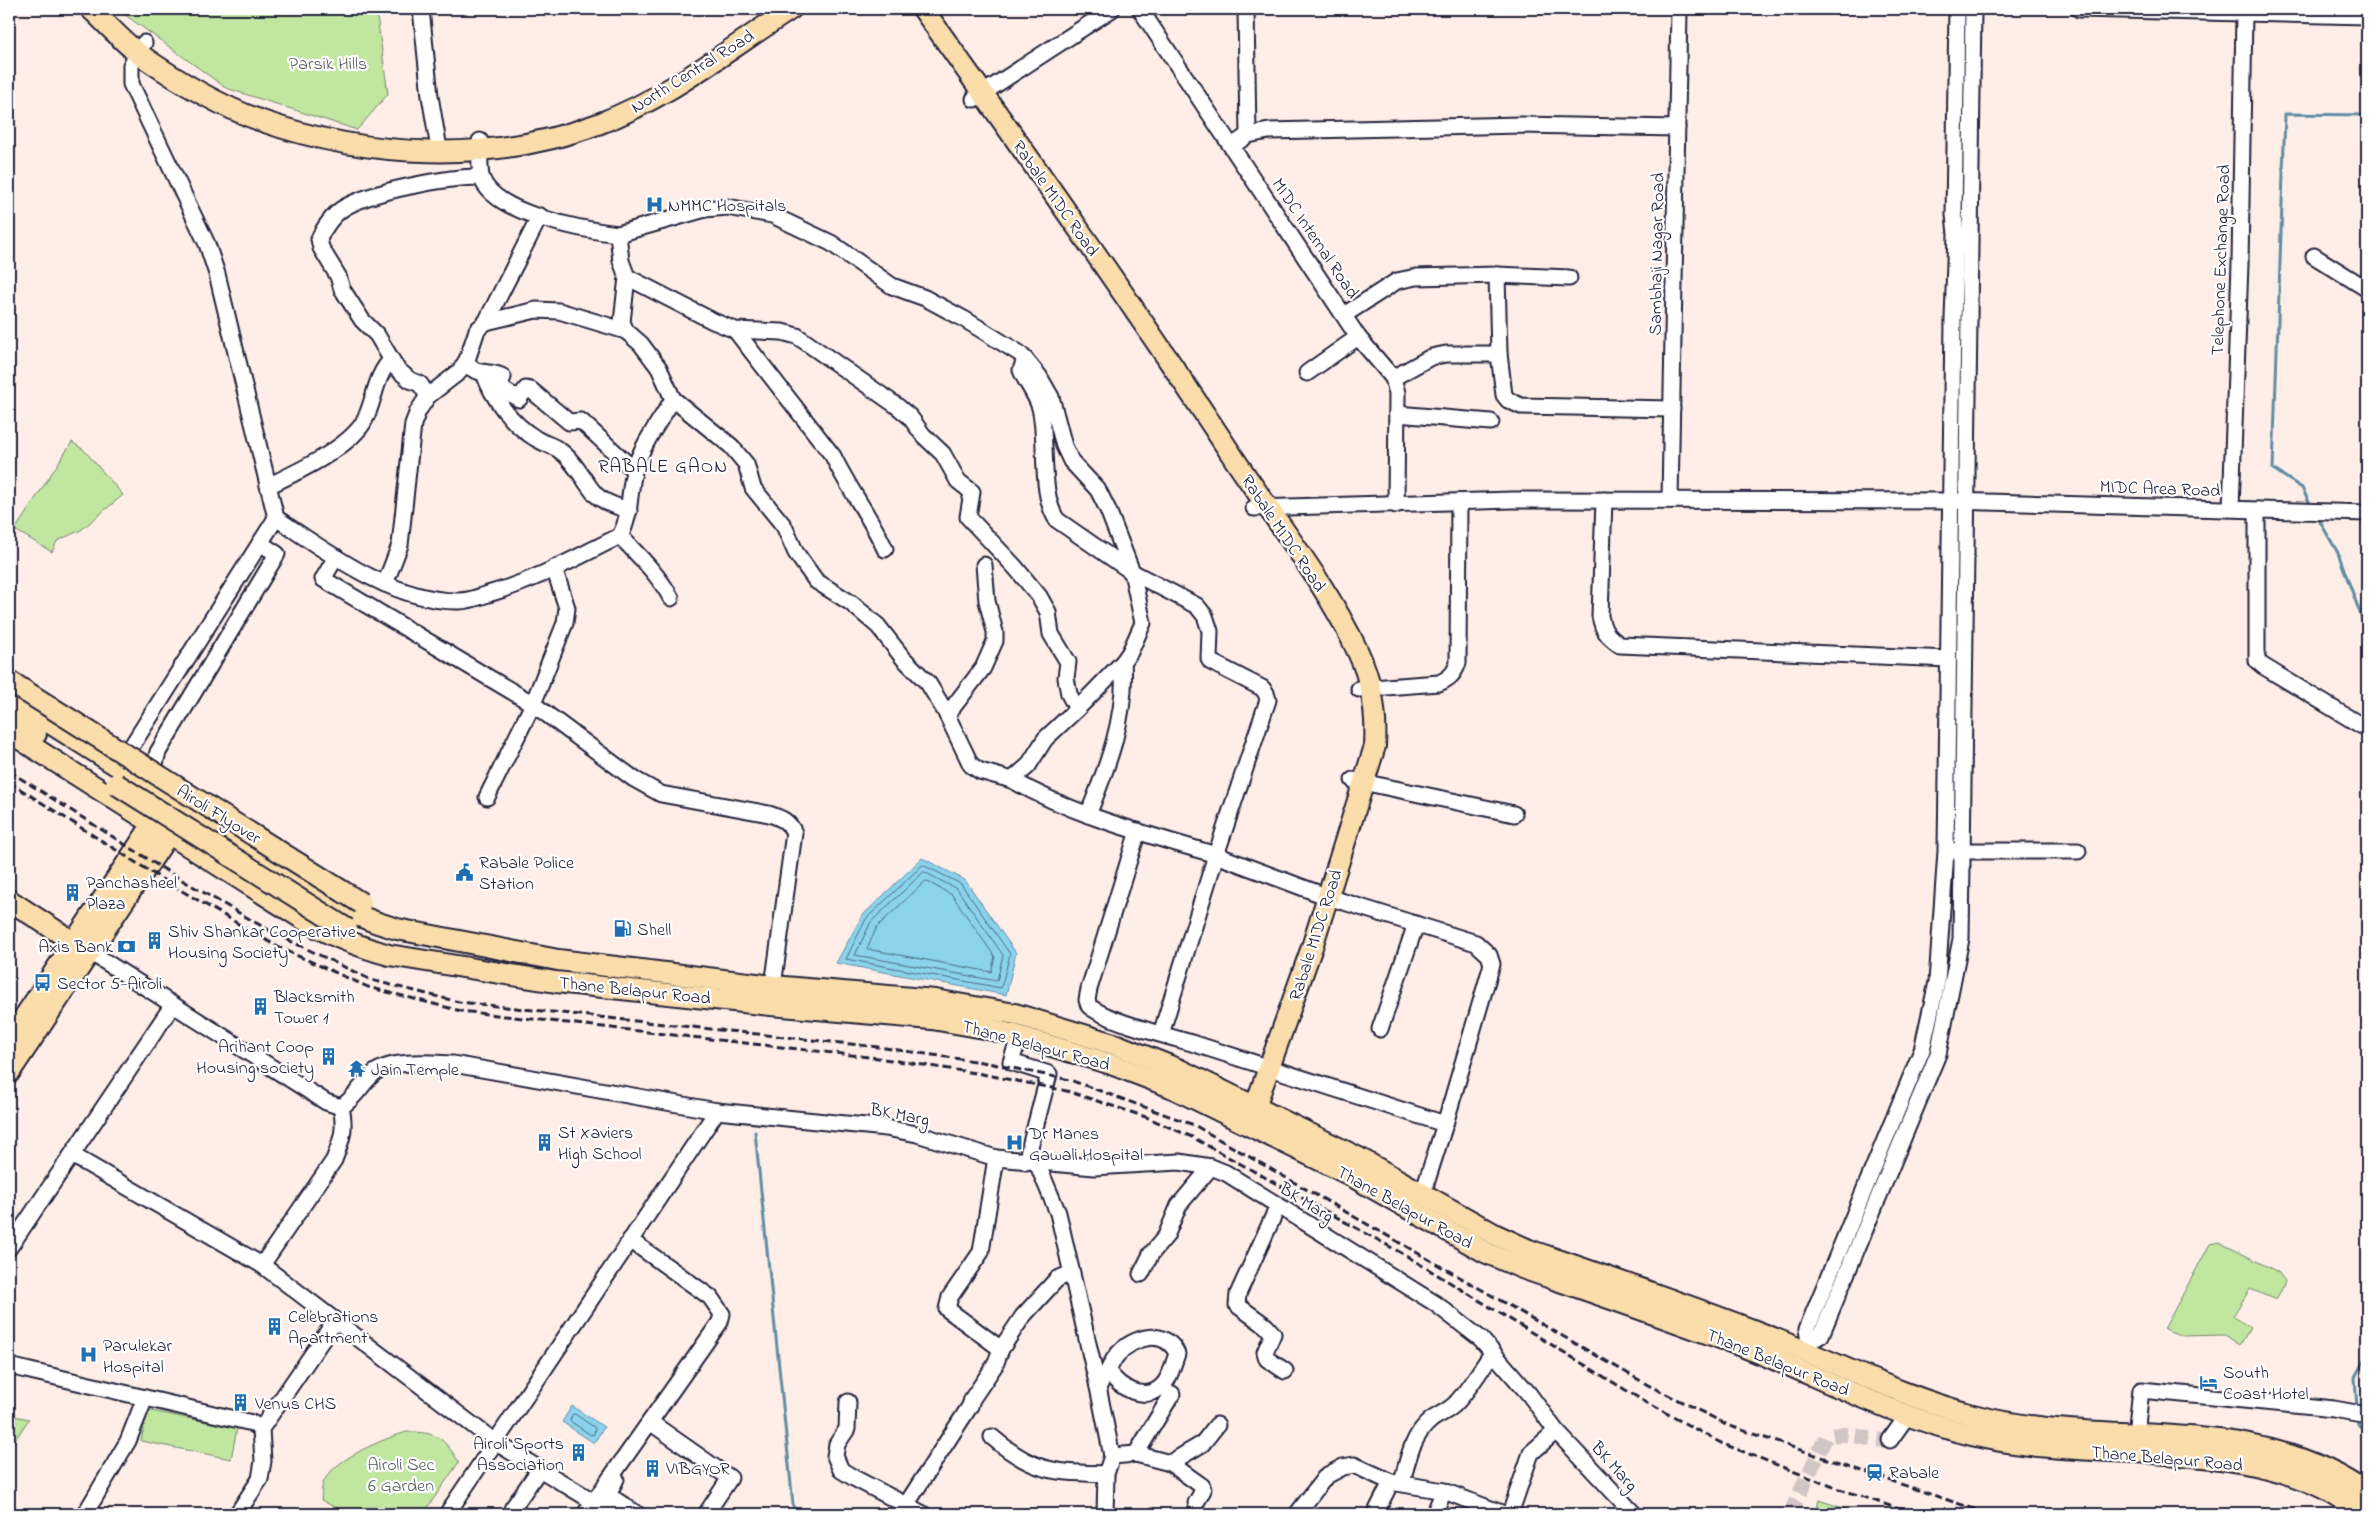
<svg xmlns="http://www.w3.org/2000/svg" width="2376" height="1523" font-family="'Indie Flower',sans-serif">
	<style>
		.green { fill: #c1e6a0; stroke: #72846e }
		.water { fill: #8bd3ec; stroke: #618ca5 }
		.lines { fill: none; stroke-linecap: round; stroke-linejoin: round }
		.shore { stroke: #4c6982; stroke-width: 1 }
		.stream { stroke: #618ca5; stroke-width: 3 }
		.minor-tunnel { stroke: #d2c5c5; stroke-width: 15; stroke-dasharray: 15 8; stroke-linecap: butt }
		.minor-casing { stroke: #22223b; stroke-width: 19 }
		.major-casing { stroke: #22223b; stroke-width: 24 }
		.minor { stroke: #fff; stroke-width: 15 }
		.major { stroke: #fbddab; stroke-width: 20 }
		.rail { stroke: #22223b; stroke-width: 3; stroke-dasharray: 8 4; stroke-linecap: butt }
		.major-bridge-casing { stroke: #22223b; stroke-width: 24; stroke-linecap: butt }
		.major-bridge { stroke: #fbddab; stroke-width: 20 }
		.labels { text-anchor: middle; stroke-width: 4.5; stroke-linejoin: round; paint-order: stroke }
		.park-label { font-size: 18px; fill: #525d59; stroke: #fff }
		.street-label { font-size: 18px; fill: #22223b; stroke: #fff }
		.poi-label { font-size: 18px; fill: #22223b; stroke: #fff; text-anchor: start }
		.neighbourhood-label { font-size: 19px; letter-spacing: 1px; fill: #22223b; stroke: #fff }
	</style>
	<rect width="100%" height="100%" fill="#feeee7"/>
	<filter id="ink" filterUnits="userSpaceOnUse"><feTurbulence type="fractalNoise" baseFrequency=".02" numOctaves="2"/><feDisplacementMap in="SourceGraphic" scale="10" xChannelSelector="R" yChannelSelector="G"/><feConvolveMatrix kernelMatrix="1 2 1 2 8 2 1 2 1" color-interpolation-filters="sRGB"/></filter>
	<g filter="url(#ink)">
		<g class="green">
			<polygon points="124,9 376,9 388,94 357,130 226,88 124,14"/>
			<polygon points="72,442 84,450 123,495 81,530 57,541 52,552 15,530"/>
			<polygon points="2219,1242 2278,1272 2285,1281 2283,1288 2276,1300 2250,1289 2233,1316 2250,1328 2240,1345 2225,1335 2183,1336 2164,1329 2210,1244"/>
			<polygon points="147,1410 237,1428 231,1459 141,1441"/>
			<polygon points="9,1415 29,1419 9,1449"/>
			<path d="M407,1432C437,1432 443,1437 459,1462L423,1514H347L321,1500C322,1495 321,1486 324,1481C334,1459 385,1438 407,1432Z"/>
			<polygon points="1819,1500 1861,1514 1815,1514"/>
		</g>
		<g class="water">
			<polygon points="922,858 965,880 1016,953 1006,995 836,963 862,916"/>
			<polygon points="572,1406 604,1427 594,1443 562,1422"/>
		</g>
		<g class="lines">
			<g class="shore">
				<polygon points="923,865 961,884 1010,954 1001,988 846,959 866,919"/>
				<polygon points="924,872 957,889 1003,955 997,981 855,955 871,922"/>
				<polygon points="926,881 952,895 995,957 991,972 867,949 877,927"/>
				<polygon points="575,1414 595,1428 594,1434 591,1435 570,1421 572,1415"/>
			</g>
			<g class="stream">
				<polyline points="2309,502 2302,488 2273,469 2285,114 2367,115"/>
				<polyline points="2319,520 2338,553 2367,632"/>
				<polyline points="755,1132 794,1514"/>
				<polyline points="2357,1408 2355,1377 2367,1355"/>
				<polyline points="2358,1417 2358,1425 2367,1434"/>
			</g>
			<path class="minor-tunnel" d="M1790,1514L1826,1437C1847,1429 1868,1442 1890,1440"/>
			<defs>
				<g id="minor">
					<polyline points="421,9 430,96 438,143"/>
					<polyline points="1140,9 1358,337 1393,378 1397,393 1396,505"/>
					<polyline points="1246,9 1248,135"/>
					<polyline points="2079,9 2367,16"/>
					<polyline points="974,99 1112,9"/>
					<polyline points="1232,146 1248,135 1269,131 1521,125 1677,128"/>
					<path d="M618,234L705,209L727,207L772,215L831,243L892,286L925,298L964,319L1019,353L1025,359L1021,370C1026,383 1036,394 1040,408C1048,440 1039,494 1057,520L1132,572L1197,606L1205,616L1210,631L1209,659L1211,662L1262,688L1266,693L1268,700L1216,855C1147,834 1075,816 1012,780"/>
					<polyline points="2314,256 2367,289"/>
					<polyline points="1497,275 1499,354"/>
					<polyline points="627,277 713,321 735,330 782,332 797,336 897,406 910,417 923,435 943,454 958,481 972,492 968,517 1015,567 1039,596 1048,612 1051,634 1068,662 1066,678 1069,694 1077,709 1045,739 1028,766 1012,780 980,771 971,765 945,711 928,683 903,658 878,626 851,603 816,581 796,553 784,526 753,488 746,464 731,446 673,399"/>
					<polyline points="1344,315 1397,281 1416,277 1497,275 1569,278"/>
					<polyline points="486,322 540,216"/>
					<path d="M735,330L833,456C848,488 870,516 885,549"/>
					<polyline points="1025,359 1039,376 1051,397 1064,446 1071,461 1098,490 1108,510 1132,572 1143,623 1130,652 1123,662 1077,709"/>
					<path d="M467,360C473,379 490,368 503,377L500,385L505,391L519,399L526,389L531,390L569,422L581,421L634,470"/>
					<path d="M484,373C492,398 512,424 535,438C542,443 552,445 559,450C575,461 583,480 595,494C605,504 618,506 629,511"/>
					<polyline points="1307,373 1358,337"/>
					<polyline points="1393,378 1431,357 1446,354 1499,354 1504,395 1508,400 1521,406 1672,409"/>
					<path d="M428,396L420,384L410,380L397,369L377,335L362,320L342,289L338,276L321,248L319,239C323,229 333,215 342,209C369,191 449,177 481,177"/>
					<polyline points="1397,414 1491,422"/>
					<path d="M268,486C295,473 347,449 363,423C375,403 374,377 391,360"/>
					<path d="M1604,500L1600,616C1603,631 1607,636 1620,645L1949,659"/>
					<polyline points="1670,500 1679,9"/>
					<polyline points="1254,508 1512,500 1951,501 2367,513"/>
					<polyline points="2231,508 2240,264 2244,13"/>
					<polyline points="2257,510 2257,661 2263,666 2362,726"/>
					<path d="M276,518C328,553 394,602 459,601C469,601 479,597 488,594C535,581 577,557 620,536C632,514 628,491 635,468C643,443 660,421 673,399L659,368L641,344L626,331L622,322L627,277L621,261L618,234C585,230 491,214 481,176C479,166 480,152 480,141"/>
					<path d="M620,536C639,556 658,574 671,598"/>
					<path d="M336,557L323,579L533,704L634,779L661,794L769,814C781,818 789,821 794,833L773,986"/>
					<polyline points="385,584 400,545 413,424 418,411 428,396 459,372 467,360 477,330 486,322 536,310 559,311 626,331"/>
					<path d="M1359,689L1439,683C1450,678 1454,674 1458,663L1459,502"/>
					<polyline points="947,715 983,668 995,641 995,632 987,601 984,565"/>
					<polyline points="126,755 276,518 217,274 207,244 131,84 131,65 144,43"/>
					<polyline points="1353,780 1514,814"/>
					<polyline points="155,782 154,768 158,752 277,554 260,543"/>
					<polyline points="487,797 533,704 565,623 567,608 554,568"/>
					<path d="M1088,815C1108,765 1127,716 1123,662"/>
					<path d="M1138,831L1089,989L1087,1000L1089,1006C1107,1021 1167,1036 1192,1043C1277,1070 1361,1097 1445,1124L1492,964L1489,955L1476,943L1328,897L1216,855L1161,1034"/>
					<polyline points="1954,851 2078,851"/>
					<path d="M90,952L326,1102L341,1107C355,1098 361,1085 373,1074C390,1059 431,1063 453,1064L717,1111L886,1128L917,1134L996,1158L1094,1167L1179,1162L1211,1167L1226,1173L1436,1304L1481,1339L1529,1394L1556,1431L1634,1514"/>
					<polyline points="1380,1029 1416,924"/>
					<polyline points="1019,1037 1011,1062 1049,1074 1026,1162"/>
					<polyline points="72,1155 262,1265 495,1442 614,1514"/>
					<polyline points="996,1158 981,1252 950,1297 947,1309 1001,1349"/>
					<polyline points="1037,1163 1058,1213 1098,1387 1112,1456 1106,1474 1105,1514"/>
					<polyline points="1423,1193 1445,1124"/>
					<polyline points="1278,1206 1238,1294 1237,1305 1266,1326 1273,1334 1265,1352 1267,1359 1285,1371"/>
					<polyline points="9,1248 172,1006"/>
					<path d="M262,1265L334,1160C342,1139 346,1129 341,1107"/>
					<polyline points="1141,1274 1151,1254 1166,1236 1179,1205 1211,1167"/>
					<polyline points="1809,1342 1821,1335 1938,1054 1961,939 1973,9"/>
					<polyline points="1806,1351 1809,1342 1807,1329 1922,1050 1937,982 1946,851 1953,319 1956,234 1954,215 1957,9"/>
					<polyline points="9,1366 252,1423 261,1429"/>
					<path d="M1098,1387L1108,1371C1119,1388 1145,1403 1162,1386C1170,1379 1173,1364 1177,1354C1166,1328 1134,1336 1118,1354C1113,1359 1111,1365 1108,1371"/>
					<polyline points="848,1402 847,1429 837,1444 835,1456 841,1470 854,1478 923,1514"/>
					<polyline points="650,1422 730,1478 706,1514"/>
					<polyline points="2136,1434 2141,1390 2334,1409 2367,1415"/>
					<path d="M992,1437C1034,1473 1053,1472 1106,1474"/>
					<polyline points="1890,1440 1907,1416"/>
					<polyline points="1136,1454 1172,1394"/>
					<polyline points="1112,1456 1136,1454 1170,1463 1202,1444 1217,1425"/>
					<polyline points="1170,1463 1202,1486 1203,1490 1196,1503"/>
					<polyline points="616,1479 610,1491 611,1497 637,1514"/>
					<path d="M1402,1483C1407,1462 1412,1435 1431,1420C1439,1414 1449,1411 1456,1403C1470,1388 1481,1369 1493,1352"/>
					<polyline points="906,1505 970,1406 972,1399 995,1365 1001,1349 1023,1316 1057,1279 1072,1273"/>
					<polyline points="85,1514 128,1441 145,1398"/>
					<polyline points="237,1514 260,1479 263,1461 261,1429 335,1321"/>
					<polyline points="447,1514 717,1111"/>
					<polyline points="520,1514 512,1509 539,1470"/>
					<polyline points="585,1514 720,1322 722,1314 710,1297 630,1240"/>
					<polyline points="1297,1514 1326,1476 1343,1467 1354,1465 1391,1482 1444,1491 1504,1514"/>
					<polyline points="1375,1514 1391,1482"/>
					<polyline points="1434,1514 1444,1491"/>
					<polyline points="1510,1514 1531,1453 1556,1431"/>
				</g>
				<g id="major">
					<path d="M91,9C107,24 122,41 139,54C176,80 219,106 262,121C367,158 492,164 598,124C668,98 729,49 791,9"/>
					<path d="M923,9C1029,158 1135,307 1235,460C1277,523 1326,583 1358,652C1372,682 1377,713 1375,746L1312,947L1251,1118"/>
					<path d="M9,697L327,899C349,913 372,922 397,929L558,960L773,986L935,1000L1015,1014L1117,1045L1180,1070L1359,1158L1494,1234L1529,1250C1607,1277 1686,1304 1763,1334C1833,1361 1900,1396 1973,1415C2104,1450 2250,1410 2367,1493"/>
					<polyline points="9,716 36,734"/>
					<path d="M9,732L311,924C336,938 361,947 389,955L556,982L771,1005L932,1019L984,1028L1015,1035L1111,1064L1171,1087L1350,1175L1485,1252L1522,1268C1600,1295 1680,1322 1757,1352C1828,1381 1897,1417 1972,1435C2085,1463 2218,1437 2323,1488C2337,1495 2350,1505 2364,1514"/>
					<polyline points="9,900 84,949"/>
					<polyline points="9,1040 153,824 156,811"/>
					<polyline points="9,1073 176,823"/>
				</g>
			</defs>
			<use href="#minor" class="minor-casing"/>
			<use href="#major" class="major-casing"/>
			<use href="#minor" class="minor"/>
			<use href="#major" class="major"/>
			<g class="rail">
				<polyline points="9,771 170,873 272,932 371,980 459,1002 878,1047 988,1063 1070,1080 1194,1125 1648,1385 1730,1426 1989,1514"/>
				<polyline points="9,782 165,881 278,947 368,987 461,1011 878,1058 982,1074 1067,1091 1146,1117 1192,1137 1405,1255 1642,1400 1721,1443 1831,1486 1914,1514"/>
			</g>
			<defs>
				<g id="major-bridge">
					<polyline points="9,681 361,903"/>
					<polyline points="116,784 347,929"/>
				</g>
			</defs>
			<use href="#major-bridge" class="major-bridge-casing"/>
			<use href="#major-bridge" class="major-bridge"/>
		</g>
	</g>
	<defs>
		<symbol id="hospital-bare" viewBox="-9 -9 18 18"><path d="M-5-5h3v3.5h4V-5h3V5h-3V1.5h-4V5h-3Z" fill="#1f6fb2" stroke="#fff" stroke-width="2.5" paint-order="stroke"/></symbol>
		<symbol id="civic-bare" viewBox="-9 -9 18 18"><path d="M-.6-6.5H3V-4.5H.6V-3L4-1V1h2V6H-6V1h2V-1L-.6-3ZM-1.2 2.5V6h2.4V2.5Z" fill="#1f6fb2" stroke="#fff" stroke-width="2.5" paint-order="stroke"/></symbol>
		<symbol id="building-bare" viewBox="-9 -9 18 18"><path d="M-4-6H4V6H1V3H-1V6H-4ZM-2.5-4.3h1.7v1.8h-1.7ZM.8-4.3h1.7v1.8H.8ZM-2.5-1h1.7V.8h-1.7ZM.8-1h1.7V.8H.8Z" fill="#1f6fb2" stroke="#fff" stroke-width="2.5" paint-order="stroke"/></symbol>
		<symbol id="fuel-bare" viewBox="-9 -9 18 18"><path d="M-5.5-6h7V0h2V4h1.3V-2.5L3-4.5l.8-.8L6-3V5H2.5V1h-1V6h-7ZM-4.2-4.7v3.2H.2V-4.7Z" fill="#1f6fb2" stroke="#fff" stroke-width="2.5" paint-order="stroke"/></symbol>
		<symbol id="bank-bare" viewBox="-9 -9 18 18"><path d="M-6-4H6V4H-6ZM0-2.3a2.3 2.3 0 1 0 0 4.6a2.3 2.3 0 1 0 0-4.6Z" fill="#1f6fb2" stroke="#fff" stroke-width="2.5" paint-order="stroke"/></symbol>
		<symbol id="bus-bare" viewBox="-9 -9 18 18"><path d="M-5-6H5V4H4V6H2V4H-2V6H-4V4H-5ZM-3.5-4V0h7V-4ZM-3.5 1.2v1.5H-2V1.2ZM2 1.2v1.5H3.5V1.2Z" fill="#1f6fb2" stroke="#fff" stroke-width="2.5" paint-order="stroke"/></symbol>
		<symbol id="temple-bare" viewBox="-9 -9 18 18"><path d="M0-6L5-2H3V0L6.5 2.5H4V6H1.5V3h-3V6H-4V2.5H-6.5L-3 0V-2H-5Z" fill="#1f6fb2" stroke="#fff" stroke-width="2.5" paint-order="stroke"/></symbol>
		<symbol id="hotel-bare" viewBox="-9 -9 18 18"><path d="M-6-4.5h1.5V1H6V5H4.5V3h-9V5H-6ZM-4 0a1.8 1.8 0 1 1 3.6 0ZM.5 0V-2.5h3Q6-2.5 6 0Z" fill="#1f6fb2" stroke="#fff" stroke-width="2.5" paint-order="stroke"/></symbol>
		<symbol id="station-bare" viewBox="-9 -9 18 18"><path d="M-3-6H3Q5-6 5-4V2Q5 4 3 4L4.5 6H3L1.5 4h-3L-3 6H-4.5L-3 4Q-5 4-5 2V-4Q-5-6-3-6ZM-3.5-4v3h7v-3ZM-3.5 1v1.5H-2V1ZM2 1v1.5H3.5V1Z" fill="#1f6fb2" stroke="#fff" stroke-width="2.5" paint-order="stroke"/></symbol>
	</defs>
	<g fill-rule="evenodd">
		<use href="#hospital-bare" x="642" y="192" width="25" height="25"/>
		<use href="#civic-bare" x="452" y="860" width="25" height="25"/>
		<use href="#building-bare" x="60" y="880" width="25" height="25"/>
		<use href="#fuel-bare" x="610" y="916" width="25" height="25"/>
		<use href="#building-bare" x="142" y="928" width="25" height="25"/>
		<use href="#bank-bare" x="114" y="934" width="25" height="25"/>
		<use href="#bus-bare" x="30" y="970" width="25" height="25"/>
		<use href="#building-bare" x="248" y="994" width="25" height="25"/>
		<use href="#building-bare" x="316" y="1044" width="25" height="25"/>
		<use href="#temple-bare" x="344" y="1056" width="25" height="25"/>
		<use href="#building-bare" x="532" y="1130" width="25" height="25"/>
		<use href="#hospital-bare" x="1002" y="1130" width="25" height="25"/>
		<use href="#building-bare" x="262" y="1314" width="25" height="25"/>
		<use href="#hospital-bare" x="76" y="1342" width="25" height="25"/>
		<use href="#hotel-bare" x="2196" y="1370" width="25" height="25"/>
		<use href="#building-bare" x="228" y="1390" width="25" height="25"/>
		<use href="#building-bare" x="566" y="1440" width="25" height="25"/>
		<use href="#building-bare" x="640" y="1456" width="25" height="25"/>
		<use href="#station-bare" x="1862" y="1460" width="25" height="25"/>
	</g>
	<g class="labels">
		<g class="park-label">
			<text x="328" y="69">Parsik Hills</text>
			<text x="401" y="1470">Airoli Sec<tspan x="401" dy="21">6 Garden</tspan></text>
		</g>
		<g class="street-label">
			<text transform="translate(692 71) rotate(-32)" y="6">North Central Road</text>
			<text transform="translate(1056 198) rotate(55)" y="6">Rabale MIDC Road</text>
			<text transform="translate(1316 238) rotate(56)" y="6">MIDC Internal Road</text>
			<text transform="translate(1656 254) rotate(-89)" y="6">Sambhaji Nagar Road</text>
			<text transform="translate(2220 260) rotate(-88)" y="6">Telephone Exchange Road</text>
			<text transform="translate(2160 488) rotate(2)" y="6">MIDC Area Road</text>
			<text transform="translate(1284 533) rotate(56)" y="6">Rabale MIDC Road</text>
			<text transform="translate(219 814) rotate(32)" y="6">Airoli Flyover</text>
			<text transform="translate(1315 935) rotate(-72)" y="6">Rabale MIDC Road</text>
			<text transform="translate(635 990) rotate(6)" y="6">Thane Belapur Road</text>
			<text transform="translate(1036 1045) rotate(15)" y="6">Thane Belapur Road</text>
			<text transform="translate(900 1114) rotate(11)" y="6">BK Marg</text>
			<text transform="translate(1307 1202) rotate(32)" y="6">BK Marg</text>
			<text transform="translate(1405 1207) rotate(29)" y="6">Thane Belapur Road</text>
			<text transform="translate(1778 1362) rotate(22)" y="6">Thane Belapur Road</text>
			<text transform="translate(2167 1458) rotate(5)" y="6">Thane Belapur Road</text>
			<text transform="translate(1615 1466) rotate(48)" y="6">BK Marg</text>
		</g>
		<g class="poi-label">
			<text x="668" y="211">NMMC Hospitals</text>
			<text x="479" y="868">Rabale Police<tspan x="479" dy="21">Station</tspan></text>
			<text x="86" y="888">Panchasheel<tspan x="86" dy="21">Plaza</tspan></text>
			<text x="637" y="935">Shell</text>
			<text x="168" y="937">Shiv Shankar Cooperative<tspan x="168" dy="21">Housing Society</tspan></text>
			<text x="113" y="952" text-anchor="end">Axis Bank</text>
			<text x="57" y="989">Sector 5-Airoli</text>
			<text x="274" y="1002">Blacksmith<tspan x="274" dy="21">Tower 1</tspan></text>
			<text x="314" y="1052" text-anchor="end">Arihant Coop<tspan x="314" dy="21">Housing society</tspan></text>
			<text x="371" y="1075">Jain Temple</text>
			<text x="558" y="1138">St Xaviers<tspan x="558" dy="21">High School</tspan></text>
			<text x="1029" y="1139">Dr Manes<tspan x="1029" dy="21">Gawali Hospital</tspan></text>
			<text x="288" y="1322">Celebrations<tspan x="288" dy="21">Apartment</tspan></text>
			<text x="103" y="1351">Parulekar<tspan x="103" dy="21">Hospital</tspan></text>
			<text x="2223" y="1378">South<tspan x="2223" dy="21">Coast Hotel</tspan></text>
			<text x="255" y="1409">Venus CHS</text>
			<text x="564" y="1449" text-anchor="end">Airoli Sports<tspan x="564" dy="21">Association</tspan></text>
			<text x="666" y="1474">VIBGYOR</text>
			<text x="1889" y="1478">Rabale</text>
		</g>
		<g class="neighbourhood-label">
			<text x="663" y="472">RABALE GAON</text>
		</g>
	</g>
	<rect width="2376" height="1523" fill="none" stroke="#fff" stroke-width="30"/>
	<rect x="15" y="15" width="2346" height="1493" fill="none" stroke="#22223b" stroke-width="2" filter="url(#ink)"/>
</svg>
